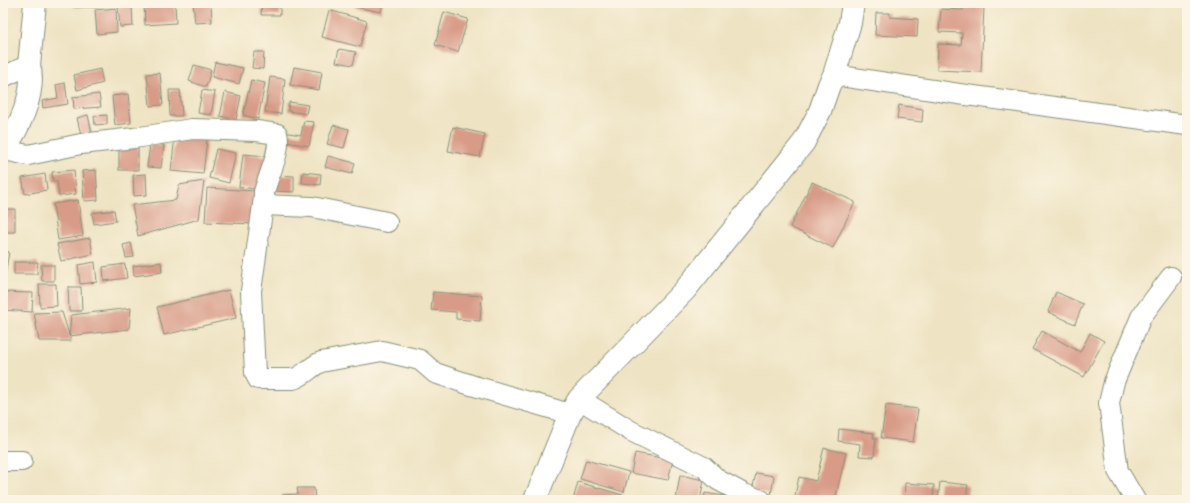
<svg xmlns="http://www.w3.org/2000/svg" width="1190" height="503" font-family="'Libre Bodoni',serif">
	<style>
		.building { fill: #d89b88 }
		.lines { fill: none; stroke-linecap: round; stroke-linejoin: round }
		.minor-casing { stroke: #86907b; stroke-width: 22 }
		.tertiary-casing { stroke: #86907b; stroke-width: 24 }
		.minor { stroke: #fff; stroke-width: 20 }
		.tertiary { stroke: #fff; stroke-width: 22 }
	</style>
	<rect width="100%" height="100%" fill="#fcf5e5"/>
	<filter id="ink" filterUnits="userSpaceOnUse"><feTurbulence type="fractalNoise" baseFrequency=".025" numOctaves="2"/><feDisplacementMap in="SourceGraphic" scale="8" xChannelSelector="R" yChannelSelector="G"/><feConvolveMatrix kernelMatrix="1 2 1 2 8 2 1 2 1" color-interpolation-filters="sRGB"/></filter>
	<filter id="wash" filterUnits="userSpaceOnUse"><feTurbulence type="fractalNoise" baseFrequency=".012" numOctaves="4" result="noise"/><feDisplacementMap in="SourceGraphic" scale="16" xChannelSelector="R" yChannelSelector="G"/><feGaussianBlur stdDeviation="0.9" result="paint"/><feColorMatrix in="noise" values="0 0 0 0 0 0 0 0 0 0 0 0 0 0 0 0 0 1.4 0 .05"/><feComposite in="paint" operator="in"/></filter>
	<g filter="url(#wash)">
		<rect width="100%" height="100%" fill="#eee3c2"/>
		<g id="blocks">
			<g class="building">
				<polygon points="73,3 99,3 99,7 74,7"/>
				<polygon points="103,3 124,3 124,4 103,6"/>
				<polygon points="144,3 175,3 176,23 145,25"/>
				<polygon points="193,3 211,3 212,22 195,23"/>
				<polygon points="262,3 280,3 280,15 261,15"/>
				<polygon points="356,3 383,3 381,12 355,7"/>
				<polygon points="132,5 133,26 120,27 118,7"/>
				<polygon points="963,6 984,7 981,72 937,70 938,44 961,45 962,33 939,32 941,9 963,10"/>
				<polygon points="116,8 117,32 97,34 95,10"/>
				<polygon points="329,10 367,21 360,47 322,37"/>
				<polygon points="444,12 468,19 458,52 435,45"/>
				<polygon points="876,13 890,13 890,17 918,19 917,37 875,35"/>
				<polygon points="339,49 356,52 353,65 336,62"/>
				<polygon points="254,52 264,52 263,69 252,68"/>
				<polygon points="215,62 243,68 239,84 212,77"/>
				<polygon points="194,65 211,70 206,87 189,81"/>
				<polygon points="294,67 322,72 319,90 290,85"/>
				<polygon points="100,69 103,83 77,90 74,75"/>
				<polygon points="160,73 163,105 150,106 147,74"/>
				<polygon points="270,77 285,79 281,114 265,112"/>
				<polygon points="251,80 265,83 258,119 243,115"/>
				<polygon points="65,83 68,104 43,108 42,101 58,98 56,85"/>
				<polygon points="169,90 180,90 182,116 170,116"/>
				<polygon points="202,90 215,92 211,115 198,113"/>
				<polygon points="225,92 241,96 236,120 220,116"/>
				<polygon points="99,94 101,107 74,109 73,97"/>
				<polygon points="128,94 131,123 115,125 112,96"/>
				<polygon points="289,102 308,105 306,114 288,111"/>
				<polygon points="899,105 923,109 922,122 897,119"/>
				<polygon points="88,115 92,133 81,135 77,118"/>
				<polygon points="107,115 107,124 95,125 94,116"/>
				<polygon points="304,121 314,122 309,146 281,141 283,132 301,135"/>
				<polygon points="333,125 349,129 344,148 327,144"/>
				<polygon points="453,127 485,134 480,157 448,151"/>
				<polygon points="175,136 207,139 203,174 171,171"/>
				<rect x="119" y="141" width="19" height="29"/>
				<polygon points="150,144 164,145 161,168 147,167"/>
				<polygon points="216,149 236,153 229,183 209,178"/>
				<polygon points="243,154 266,156 263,190 239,187"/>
				<polygon points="328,156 355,163 352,174 325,167"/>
				<polygon points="74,170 76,194 59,196 57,181 53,181 52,172"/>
				<polygon points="96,170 98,200 84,201 82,171"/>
				<polygon points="303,172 321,174 320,185 302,183"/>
				<polygon points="45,174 47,190 25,194 22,178"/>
				<polygon points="146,174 147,195 134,196 133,175"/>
				<polygon points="273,175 294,176 294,192 272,191"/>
				<polygon points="204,181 199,219 138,236 132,205 176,200 179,185"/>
				<polygon points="812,182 855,202 833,248 790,227"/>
				<polygon points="207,188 256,191 254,224 205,222"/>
				<polygon points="78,200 83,236 58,240 53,204"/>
				<rect x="3" y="209" width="12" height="23"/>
				<polygon points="114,210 116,221 94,224 92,213"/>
				<polygon points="90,238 93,254 61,261 57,244"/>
				<polygon points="131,243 134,257 126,258 123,245"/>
				<polygon points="3,251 9,252 4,282 3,282"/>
				<polygon points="14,262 38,262 37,274 14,274"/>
				<polygon points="95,262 97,282 80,284 78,265"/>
				<polygon points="161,262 162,272 134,276 133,266"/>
				<polygon points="125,264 127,278 104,281 103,267"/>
				<polygon points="41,265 54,265 54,281 42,281"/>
				<polygon points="39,284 56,284 57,306 40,307"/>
				<polygon points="68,287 81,287 82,311 69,311"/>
				<polygon points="229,290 236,318 164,335 157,307"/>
				<polygon points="3,292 33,293 32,312 3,310"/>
				<polygon points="433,292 482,296 480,321 456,319 456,312 431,310"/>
				<polygon points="1056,292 1083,304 1075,324 1048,312"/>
				<polygon points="131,308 129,329 69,336 71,315"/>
				<polygon points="62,312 71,341 39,341 34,313"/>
				<polygon points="1042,331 1080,352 1090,333 1104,341 1084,377 1032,349"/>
				<polygon points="886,405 918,409 913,442 881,438"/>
				<polygon points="839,429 874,433 873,438 876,438 874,457 859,456 860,444 838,441"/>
				<polygon points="824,448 846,453 835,500 794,500 799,477 816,481"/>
				<polygon points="635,453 673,460 668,480 631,473"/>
				<polygon points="586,460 629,472 624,492 580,479"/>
				<polygon points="756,473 774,476 771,495 752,491"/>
				<polygon points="680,475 704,480 700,500 676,499"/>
				<polygon points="578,482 623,495 621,500 573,500"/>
				<polygon points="940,482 968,485 966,500 938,500"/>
				<polygon points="905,483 934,485 933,500 904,500"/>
				<polygon points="297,488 314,488 315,500 282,500 282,495 298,494"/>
				<polygon points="705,493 730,497 729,500 704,500"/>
			</g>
		</g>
	</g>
	<g filter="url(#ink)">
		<use href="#blocks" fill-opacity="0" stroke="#86907b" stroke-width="1"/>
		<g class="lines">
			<defs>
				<g id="minor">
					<polyline points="834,75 959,94 1187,125"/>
					<polyline points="3,77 29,65"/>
					<path d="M4,150L28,155L81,144L134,138L192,129L257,131L277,134C282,150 268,176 264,192C264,196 264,200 263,205L312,207L387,222"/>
					<path d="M263,205L251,291L255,373L258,379H293C303,377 311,366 321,362L382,351L420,360L435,373L471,385L570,414"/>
					<polyline points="579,399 631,431 704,467 718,480 744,494 761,500"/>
					<polyline points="3,461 22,461"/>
					<polyline points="1135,500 1118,471 1109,403 1114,382 1141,317 1171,277"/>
				</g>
				<g id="tertiary">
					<path d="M3,151C18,130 37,92 29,65L35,3"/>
					<polyline points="535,500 570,414 579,399 685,290 804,142 820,111 829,85 834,75 850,23 853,3"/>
				</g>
			</defs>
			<use href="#minor" class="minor-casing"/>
			<use href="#tertiary" class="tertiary-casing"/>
			<use href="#minor" class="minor"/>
			<use href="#tertiary" class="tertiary"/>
		</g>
	</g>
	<rect width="1190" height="503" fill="none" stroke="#fcf5e5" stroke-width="16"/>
</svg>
